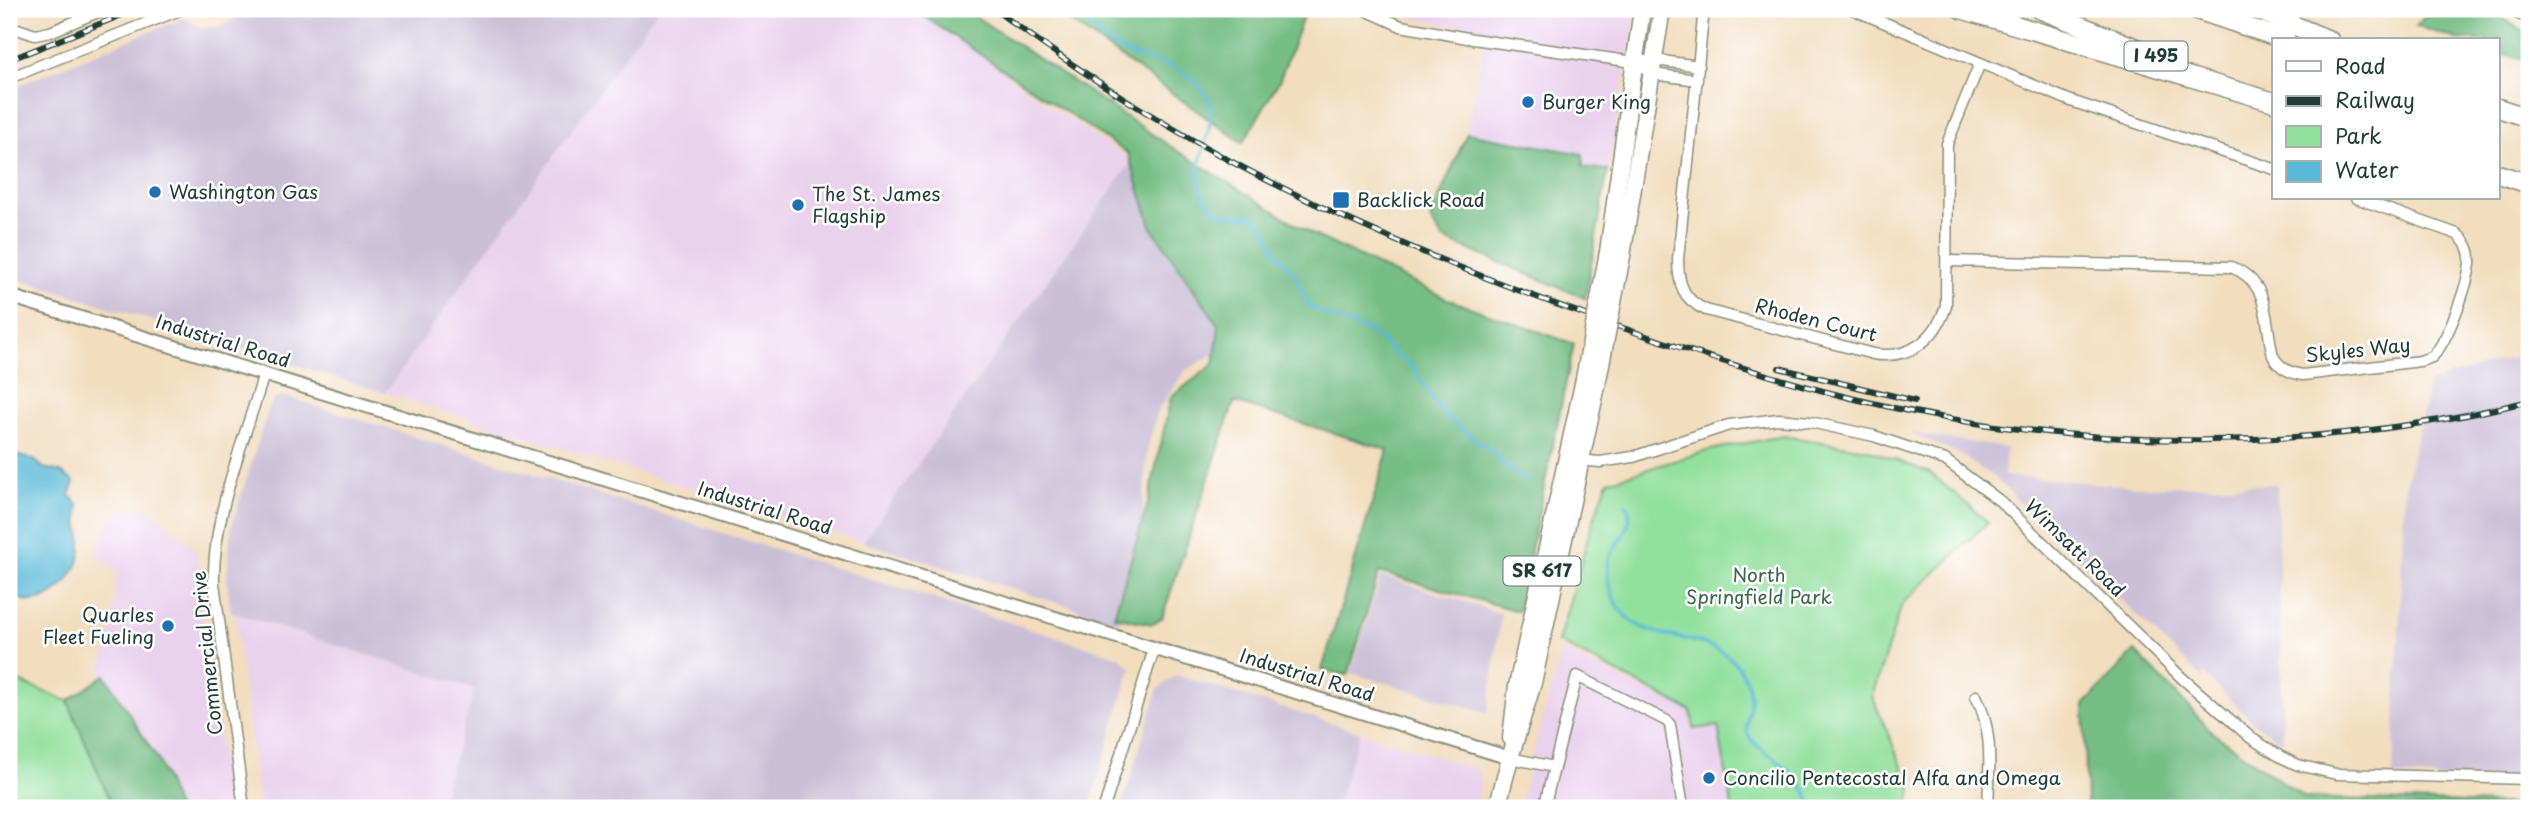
<svg xmlns="http://www.w3.org/2000/svg" width="2538" height="817" font-family="'Playpen Sans',sans-serif">
	<style>
		.built { fill: #ead1ed }
		.industrial { fill: #cabfd7 }
		.green { fill: #93e09e; stroke: #598e69; stroke-width: 2 }
		.forest { fill: #76be85; stroke: #4a7e5c; stroke-width: 2 }
		.water { fill: #58b9d7; stroke: #3c7b86; stroke-width: 2 }
		.lines { fill: none; stroke-linecap: round; stroke-linejoin: round }
		.stream { stroke: #58b9d7; stroke-width: 3.5 }
		.minor-casing { stroke: #888d79; stroke-width: 13 }
		.tertiary-casing { stroke: #888d79; stroke-width: 16 }
		.primary-casing { stroke: #888d79; stroke-width: 19 }
		.motorway-casing { stroke: #888d79; stroke-width: 21 }
		.minor { stroke: #fff; stroke-width: 10 }
		.tertiary { stroke: #fff; stroke-width: 12 }
		.primary { stroke: #fff; stroke-width: 16 }
		.motorway { stroke: #fff; stroke-width: 18 }
		.rail-casing { stroke: #1f3d34; stroke-width: 6 }
		.rail { stroke: #fff; stroke-width: 3.5; stroke-dasharray: 10; stroke-linecap: butt }
		.primary-bridge-casing { stroke: #888d79; stroke-width: 19; stroke-linecap: butt }
		.primary-bridge { stroke: #fff; stroke-width: 16 }
		.poi-dot { fill: #1f6fb2; stroke: #fff; stroke-width: 2.5 }
		.labels { text-anchor: middle; stroke-width: 5; stroke-linejoin: round; paint-order: stroke }
		.shield { fill: #fff; stroke: #627771; stroke-width: 2 }
		.shield-label { font-size: 18px; font-weight: bold; fill: #1f3d34 }
		.poi-label { font-size: 19px; fill: #1f3d34; stroke: #fff; text-anchor: start }
		.street-label { font-size: 19px; fill: #1f3d34; stroke: #fff }
		.park-label { font-size: 19px; fill: #3c664e; stroke: #fff }
	</style>
	<rect width="100%" height="100%" fill="#fff"/>
	<filter id="ink" filterUnits="userSpaceOnUse"><feTurbulence type="fractalNoise" baseFrequency=".0143" numOctaves="2"/><feDisplacementMap in="SourceGraphic" scale="14" xChannelSelector="R" yChannelSelector="G"/><feConvolveMatrix kernelMatrix="1 2 1 2 8 2 1 2 1" color-interpolation-filters="sRGB"/></filter>
	<filter id="wash" filterUnits="userSpaceOnUse"><feTurbulence type="fractalNoise" baseFrequency=".00686" numOctaves="4" result="noise"/><feDisplacementMap in="SourceGraphic" scale="28" xChannelSelector="R" yChannelSelector="G"/><feGaussianBlur stdDeviation="1.57" result="paint"/><feColorMatrix in="noise" values="0 0 0 0 0 0 0 0 0 0 0 0 0 0 0 0 0 1.4 0 .05"/><feComposite in="paint" operator="in"/></filter>
	<g filter="url(#wash)">
		<rect width="100%" height="100%" fill="#f2ddbe"/>
		<g class="built">
			<polygon points="658,9 916,9 1049,106 1132,161 863,542 385,393"/>
			<polygon points="1390,9 1637,9 1608,170 1582,167 1583,154 1467,133 1486,30 1407,17"/>
			<polygon points="148,507 196,550 228,808 158,808 95,694 111,631 117,573 96,554 112,513"/>
			<polygon points="235,614 475,689 439,808 262,808 258,797"/>
			<polygon points="1561,650 1777,753 1770,808 1519,808"/>
			<polygon points="1360,732 1478,770 1481,780 1475,808 1336,808"/>
		</g>
		<g class="industrial">
			<polygon points="238,9 658,9 385,393 9,276 9,89 183,18 203,28 222,27 234,18"/>
			<polygon points="1132,161 1231,345 1186,370 1158,410 1147,451 1140,551 1119,622 863,542"/>
			<polygon points="2529,352 2529,782 2393,776 2405,485 2430,382"/>
			<polygon points="284,396 1120,657 1131,668 1089,808 439,808 475,689 231,612 227,579 231,528 269,407 275,399"/>
			<polygon points="1909,433 2006,448 2004,476 2145,487 2277,484 2283,743 2253,722 2203,673 2203,679 1995,478 1957,453"/>
			<polygon points="1381,576 1501,613 1488,713 1351,673"/>
			<polygon points="1176,675 1360,732 1336,808 1121,808 1158,689"/>
		</g>
		<g class="green">
			<polygon points="1783,436 1866,449 1930,473 1988,522 1902,604 1872,696 1912,790 1907,808 1732,808 1718,726 1694,729 1691,711 1558,642 1590,530 1608,481 1710,450"/>
			<polygon points="9,678 68,701 113,808 9,808"/>
		</g>
		<g class="forest">
			<polygon points="913,9 964,9 1179,152 1312,234 1447,299 1574,344 1518,611 1379,572 1348,675 1322,670 1388,450 1234,402 1162,618 1152,624 1114,616 1148,503 1171,397 1214,364 1219,326 1152,228 1128,154"/>
			<polygon points="1052,9 1306,9 1280,79 1243,143"/>
			<polygon points="2432,9 2485,9 2529,34 2529,62 2498,52 2498,40 2460,40 2416,26"/>
			<polygon points="1467,133 1583,154 1583,167 1608,170 1585,298 1443,239 1430,219"/>
			<polygon points="2135,651 2213,733 2305,798 2529,805 2529,808 2087,808 2084,705"/>
			<polygon points="105,675 158,760 177,808 113,808 68,701"/>
		</g>
		<path class="water" d="M9,453L34,460L44,468L61,472L74,482L70,496L79,505C75,518 82,533 81,547C80,573 55,601 29,601C22,601 16,596 9,595Z"/>
		<g class="lines">
			<g class="stream">
				<path d="M1078,9C1089,28 1108,46 1129,54C1156,62 1186,66 1204,92C1227,127 1182,162 1206,199C1208,203 1212,209 1216,211C1226,217 1242,215 1253,216L1262,224L1276,252L1295,275L1308,305L1330,317L1370,332L1383,342L1396,355L1411,365L1441,411L1470,436L1489,448L1505,466L1527,481"/>
				<path d="M1626,504C1638,526 1617,538 1610,557C1604,572 1610,594 1619,608C1642,642 1689,632 1720,651C1739,662 1752,683 1750,705C1749,715 1743,726 1749,736C1753,744 1762,749 1768,754C1786,767 1803,781 1810,802L1808,808"/>
			</g>
		</g>
	</g>
	<g filter="url(#ink)">
		<g class="lines">
			<defs>
				<g id="minor">
					<polyline points="1363,9 1401,26 1473,39 1634,62 1655,60 1699,66"/>
					<path d="M1704,9L1678,259C1678,284 1683,300 1706,310L1873,354C1909,360 1935,340 1946,306L1947,144L1980,63"/>
					<polyline points="1852,9 2071,101 2274,169"/>
					<polyline points="2506,9 2529,18"/>
					<polyline points="9,26 35,35 50,32 105,9"/>
					<polyline points="1634,62 1653,74 1697,80"/>
					<polyline points="9,78 182,9"/>
					<path d="M1947,261L2231,267C2271,282 2264,320 2273,356C2280,368 2289,373 2303,375L2420,361L2432,357C2447,343 2468,285 2470,263C2471,250 2466,242 2457,234L2356,198"/>
					<polyline points="1577,460 1600,462 1633,457 1729,425 1779,419 1810,422 1874,436 1945,460 2000,501 2182,678 2251,738 2281,757 2298,765 2336,774 2529,779"/>
					<path d="M1976,696C1994,731 1989,770 1988,808"/>
					<polyline points="1510,758 1554,767"/>
					<path d="M244,808L214,583C212,516 245,438 264,374"/>
					<polyline points="1104,808 1154,649"/>
					<polyline points="1544,808 1577,676 1667,721 1670,725 1683,808"/>
				</g>
				<polyline id="tertiary" points="9,296 1510,758"/>
				<g id="primary">
					<polyline points="1608,252 1642,9"/>
					<polyline points="1622,256 1662,9"/>
					<polyline points="1511,738 1517,686 1583,384"/>
					<polyline points="1497,808 1510,758 1533,683 1596,390"/>
				</g>
				<g id="motorway">
					<polyline points="1961,9 2274,102"/>
					<polyline points="2039,9 2159,57"/>
					<polyline points="2194,9 2286,40"/>
					<polyline points="2255,9 2329,40"/>
					<polyline points="2498,108 2529,118"/>
					<polyline points="2498,174 2529,184"/>
				</g>
			</defs>
			<use href="#minor" class="minor-casing"/>
			<use href="#tertiary" class="tertiary-casing"/>
			<use href="#primary" class="primary-casing"/>
			<use href="#motorway" class="motorway-casing"/>
			<use href="#minor" class="minor"/>
			<use href="#tertiary" class="tertiary"/>
			<use href="#primary" class="primary"/>
			<use href="#motorway" class="motorway"/>
			<defs>
				<g id="rail">
					<path d="M994,9C1077,70 1165,128 1257,175C1364,230 1475,276 1589,316C1676,347 1765,377 1855,399C2070,452 2314,455 2529,401"/>
					<polyline points="9,60 137,9"/>
					<polyline points="1779,368 1915,401"/>
				</g>
			</defs>
			<use href="#rail" class="rail-casing"/>
			<use href="#rail" class="rail"/>
			<defs>
				<g id="primary-bridge">
					<polyline points="1583,384 1608,252"/>
					<polyline points="1596,390 1622,256"/>
				</g>
			</defs>
			<use href="#primary-bridge" class="primary-bridge-casing"/>
			<use href="#primary-bridge" class="primary-bridge"/>
		</g>
	</g>
	<g class="poi-dot">
		<circle cx="1528" cy="102" r="7"/>
		<circle cx="155" cy="192" r="7"/>
		<rect x="1332" y="191" width="18" height="18" rx="3.5"/>
		<circle cx="798" cy="205" r="7"/>
		<circle cx="168" cy="626" r="7"/>
		<circle cx="1709" cy="778" r="7"/>
	</g>
	<g class="labels">
		<g class="shield">
			<rect x="2124.5" y="41.5" width="63" height="29" rx="5"/>
			<rect x="1503.5" y="556.5" width="77" height="29" rx="5"/>
		</g>
		<g class="shield-label">
			<text x="2156" y="62">I 495</text>
			<text x="1542" y="577">SR 617</text>
		</g>
		<g class="poi-label">
			<text x="1542" y="109">Burger King</text>
			<text x="169" y="199">Washington Gas</text>
			<text x="812" y="201">The St. James<tspan x="812" dy="22">Flagship</tspan></text>
			<text x="1357" y="207">Backlick Road</text>
			<text x="154" y="622" text-anchor="end">Quarles<tspan x="154" dy="22">Fleet Fueling</tspan></text>
			<text x="1723" y="785">Concilio Pentecostal Alfa and Omega</text>
		</g>
		<g class="street-label">
			<text transform="translate(1816 320) rotate(14)" y="7">Rhoden Court</text>
			<text transform="translate(223 341) rotate(17)" y="7">Industrial Road</text>
			<text transform="translate(2358 350) rotate(-6)" y="7">Skyles Way</text>
			<text transform="translate(765 508) rotate(17)" y="7">Industrial Road</text>
			<text transform="translate(2075 548) rotate(44)" y="7">Wimsatt Road</text>
			<text transform="translate(207 653) rotate(-96)" y="7">Commercial Drive</text>
			<text transform="translate(1307 675) rotate(17)" y="7">Industrial Road</text>
		</g>
		<g class="park-label">
			<text x="1759" y="582">North<tspan x="1759" dy="22">Springfield Park</tspan></text>
		</g>
	</g>
	<rect width="2538" height="817" fill="none" stroke="#fff" stroke-width="35"/>
	<rect x="2272" y="38" width="228" height="161" fill="#ffffff" stroke="#a5b1ae" stroke-width="2"/>
	<rect x="2286" y="61" width="35" height="10" fill="#ffffff" stroke="#a5b1ae" stroke-width="2"/>
	<text x="2335" y="74" font-size="21" fill="#1f3d34">Road</text>
	<rect x="2286" y="96" width="35" height="10" fill="#1f3d34" stroke="#a5b1ae" stroke-width="2"/>
	<text x="2335" y="108" font-size="21" fill="#1f3d34">Railway</text>
	<rect x="2286" y="126" width="35" height="21" fill="#93e09e" stroke="#a5b1ae" stroke-width="2"/>
	<text x="2335" y="144" font-size="21" fill="#1f3d34">Park</text>
	<rect x="2286" y="161" width="35" height="21" fill="#58b9d7" stroke="#a5b1ae" stroke-width="2"/>
	<text x="2335" y="178" font-size="21" fill="#1f3d34">Water</text>
</svg>
